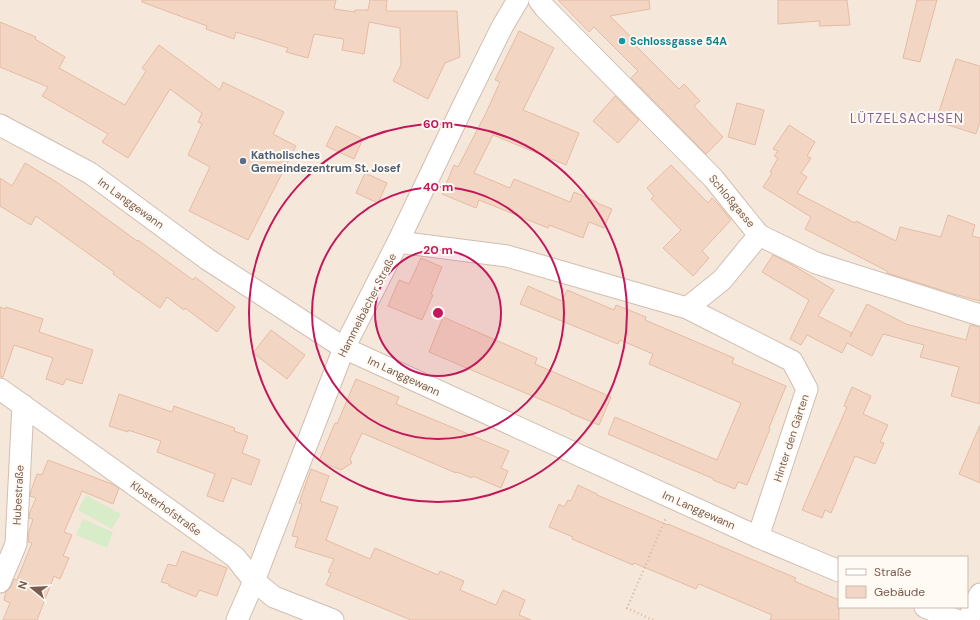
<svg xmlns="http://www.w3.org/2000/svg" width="980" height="620" font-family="'DM Sans',sans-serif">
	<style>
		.residential { fill: #f5e8da; fill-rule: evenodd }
		.green { fill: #d8ecc9 }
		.building { fill: #f3d5c3; stroke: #e6bba3 }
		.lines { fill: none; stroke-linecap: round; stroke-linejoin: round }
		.minor-casing { stroke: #d1beb0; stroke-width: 23 }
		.path { stroke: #d9b8a5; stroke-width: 2.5; stroke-dasharray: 1 3; stroke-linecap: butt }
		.minor { stroke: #fff; stroke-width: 21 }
		.ring { fill: none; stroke: #c2185b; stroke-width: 2 }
		.culture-dot { fill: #0f9aa8; stroke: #fffaf3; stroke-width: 1.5 }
		.service-dot { fill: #5c6f8a; stroke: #fffaf3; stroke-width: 1.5 }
		.labels { text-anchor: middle; stroke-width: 4; stroke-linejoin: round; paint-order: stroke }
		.culture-label { font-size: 11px; font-weight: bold; fill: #0d838f; stroke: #fffaf3; text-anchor: start }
		.service-label { font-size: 11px; font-weight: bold; fill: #4e5e75; stroke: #fffaf3; text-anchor: start }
		.street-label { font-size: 11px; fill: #7a5c4d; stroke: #fffaf3 }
		.quarter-label { font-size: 13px; letter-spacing: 1px; fill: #846695; stroke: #fffaf3 }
		.centre { fill: #c2185b; stroke: #fffaf3; stroke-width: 2 }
		.ring-label { font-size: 12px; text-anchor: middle; font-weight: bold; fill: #c2185b; stroke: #fffaf3; stroke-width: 4; stroke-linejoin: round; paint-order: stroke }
	</style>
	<rect width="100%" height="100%" fill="#fdf6ec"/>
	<path class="residential" d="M0,0H980V620H0ZM839,557H967V607H839Z"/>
	<g class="green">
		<polygon points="86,495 121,514 112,529 78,510"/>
		<polygon points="83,519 113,532 107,548 76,535"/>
	</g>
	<g class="building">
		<polygon points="142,0 336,0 334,9 355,12 355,10 368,10 370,0 387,0 386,11 457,11 460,57 445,63 428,99 393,81 401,65 400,28 369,22 364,54 342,50 344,39 314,34 308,58 286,52 288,48 236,32 234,39 206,29 207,26 142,2"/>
		<polygon points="558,0 649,0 650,9 610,16 633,39 631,41 679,89 684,84 700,101 694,106 723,137 706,154 631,78 638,71 594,27 589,32"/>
		<polygon points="778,0 847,0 850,25 819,26 820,21 778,24"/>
		<polygon points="917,0 937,0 920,62 903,58"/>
		<polygon points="0,22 36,37 35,39 65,57 59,68 125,105 146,71 142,68 159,45 220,90 223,82 284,112 273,134 296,146 248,240 189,211 210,167 188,155 202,124 198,122 202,113 170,89 128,158 102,142 108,134 42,96 48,87 0,67"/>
		<polygon points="519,31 554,48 523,110 579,133 566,165 493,135 474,173 510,188 514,179 570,202 574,192 597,202 597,203 612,209 604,228 589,222 583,238 549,225 548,228 479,200 476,208 442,194 454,165 458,167 486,113 500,82 495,80"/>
		<polygon points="956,59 980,66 980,121 976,134 936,121"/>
		<polygon points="615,96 639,120 618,143 593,121"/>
		<polygon points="737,103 764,110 755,145 728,137"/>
		<polygon points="789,125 815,142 807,156 811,158 801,173 807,177 797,193 855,223 856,221 896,241 900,227 941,237 948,215 975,225 972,236 980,238 980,301 954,294 890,274 887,273 887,271 805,229 811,217 763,187 772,173 770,172 778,158 774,156 778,151 773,149"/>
		<polygon points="336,126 363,139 354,159 326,146"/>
		<polygon points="25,163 58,183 137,241 138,240 193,280 195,277 235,307 217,332 185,308 184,310 167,297 160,308 113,274 114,272 36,216 31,225 0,206 0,178 12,186"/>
		<polygon points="671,165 708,203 712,198 718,204 731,220 702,251 709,258 693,276 663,248 681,230 651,199 654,196 647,188"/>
		<polygon points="365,173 387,183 378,203 356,193"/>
		<polygon points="773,255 789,263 834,290 818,316 852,333 850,337 867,304 906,324 966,340 970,325 980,327 980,404 951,396 959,367 920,357 924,345 883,334 872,356 847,343 842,353 807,335 801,345 790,339 809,300 762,272"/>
		<polygon points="421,258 442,267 431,294 433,295 422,320 388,306 399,280 409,284"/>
		<polygon points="528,286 562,301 567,290 614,310 616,305 646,317 645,320 734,358 732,363 786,386 769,428 770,429 747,485 738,482 735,489 713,480 714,479 608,434 615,417 717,460 741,403 649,364 653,354 620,340 618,344 520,304"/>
		<polygon points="0,307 5,309 6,307 43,319 39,332 93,350 82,384 66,379 63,385 46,379 53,358 14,345 3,377 0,376"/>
		<polygon points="443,317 537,358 535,364 611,397 599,425 570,413 570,412 429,352"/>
		<polygon points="271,330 305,355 287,379 253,353"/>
		<polygon points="356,379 399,397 396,404 509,451 501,468 508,471 501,488 473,476 472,478 457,472 456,473 362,433 350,459 352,463 341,470 319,461 335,423 337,424"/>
		<polygon points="852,387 871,396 863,414 888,425 880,442 884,443 875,464 855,456 831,513 825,510 822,518 802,510 847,407 844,406"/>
		<polygon points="119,394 172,412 174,406 235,428 234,431 248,436 242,453 260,460 251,485 232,478 223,502 207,496 215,474 157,452 161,441 128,430 128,432 109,426"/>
		<polygon points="980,425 980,483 959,474"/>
		<polygon points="48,460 112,484 119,488 113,504 82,491 64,532 72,535 63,556 69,558 60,579 54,576 37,620 3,620 10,603 4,600 6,592 11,587 14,579 17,580 32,543 28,542 29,531 33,519 29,518 30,512 36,498 30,496 31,491 37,474 42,475"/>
		<polygon points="311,469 329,476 320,501 338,507 326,540 370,559 375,548 438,575 440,571 464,581 460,590 496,605 503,590 525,600 519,615 531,620 411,620 326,585 331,573 328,572 334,559 295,547 298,537 292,536 302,504 299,503"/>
		<polygon points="578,485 597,494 597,495 668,525 668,524 796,578 794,581 839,600 839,620 770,620 772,615 699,584 696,589 634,563 633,565 572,539 573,537 549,527 559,504 564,507 568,500 571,501"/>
		<polygon points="182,551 227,568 217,596 199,590 196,597 169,586 169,584 161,582 168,564 176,566"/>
	</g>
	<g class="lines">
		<defs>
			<g id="minor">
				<polyline points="539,0 545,8 713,178 759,235 816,263 980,315"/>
				<polyline points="0,125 90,173 207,259 344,348 758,537 839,571"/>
				<polyline points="398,242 507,256 687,308 792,361 807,389 758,537"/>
				<polyline points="687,308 722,280 759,235"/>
				<polyline points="0,389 235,557 254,581 274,597 333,620"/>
				<polyline points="0,582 16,544 23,405"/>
				<polyline points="925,607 956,620"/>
				<polyline points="237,620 254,581 344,348 398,242 463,106 502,27 518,0"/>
				<polyline points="968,620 980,594"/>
			</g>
		</defs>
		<use href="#minor" class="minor-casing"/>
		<polyline class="path" points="653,620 627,608 666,518"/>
		<use href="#minor" class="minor"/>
	</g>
	<circle cx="438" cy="313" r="63" fill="#c2185b" fill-opacity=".12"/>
	<g class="ring">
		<circle cx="438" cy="313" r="63"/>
		<circle cx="438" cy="313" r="126"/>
		<circle cx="438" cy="313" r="189"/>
	</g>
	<circle class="culture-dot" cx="622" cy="41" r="4"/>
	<circle class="service-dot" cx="243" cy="161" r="4"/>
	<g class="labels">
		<g class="culture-label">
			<text x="630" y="45">Schlossgasse 54A</text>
		</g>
		<g class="service-label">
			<text x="251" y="159">Katholisches<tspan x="251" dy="13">Gemeindezentrum St. Josef</tspan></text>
		</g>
		<g class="street-label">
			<text transform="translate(732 201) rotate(50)" y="4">Schloßgasse</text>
			<text transform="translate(131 203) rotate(36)" y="4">Im Langgewann</text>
			<text transform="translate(367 305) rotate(-63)" y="4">Hammelbächer Straße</text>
			<text transform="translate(404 376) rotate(25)" y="4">Im Langgewann</text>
			<text transform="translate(791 438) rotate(-72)" y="4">Hinter den Gärten</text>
			<text transform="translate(18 495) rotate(-87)" y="4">Hubestraße</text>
			<text transform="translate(166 508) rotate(36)" y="4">Klosterhofstraße</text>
			<text transform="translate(699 510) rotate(24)" y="4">Im Langgewann</text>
		</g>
		<g class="quarter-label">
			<text x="907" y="123">LÜTZELSACHSEN</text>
		</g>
	</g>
	<circle cx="438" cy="313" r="6" class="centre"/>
	<g class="ring-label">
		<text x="438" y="128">60 m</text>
		<text x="438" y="191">40 m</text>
		<text x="438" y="254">20 m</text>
	</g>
	<rect x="838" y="556" width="130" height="52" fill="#fffaf3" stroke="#cabbb1"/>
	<rect x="846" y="569" width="20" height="6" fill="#ffffff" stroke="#cabbb1"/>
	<text x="874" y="576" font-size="12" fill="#7a5c4d">Straße</text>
	<rect x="846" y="586" width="20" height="12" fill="#f3d5c3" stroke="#cabbb1"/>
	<text x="874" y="596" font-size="12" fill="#7a5c4d">Gebäude</text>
	<g transform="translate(32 588) rotate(288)" stroke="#fffaf3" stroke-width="3" paint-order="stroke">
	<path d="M0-3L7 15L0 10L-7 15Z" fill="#7a5c4d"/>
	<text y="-6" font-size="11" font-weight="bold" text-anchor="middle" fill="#7a5c4d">N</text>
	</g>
</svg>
